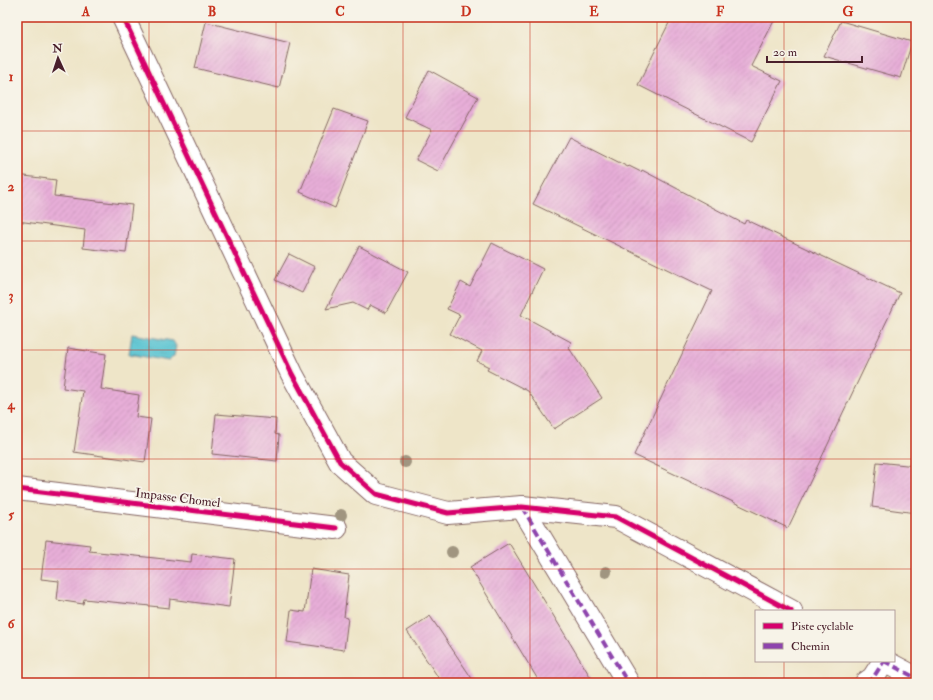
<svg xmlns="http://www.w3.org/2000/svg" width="933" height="700" font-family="'IM FELL Double Pica',serif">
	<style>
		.water { fill: url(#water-ripples); stroke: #50717e }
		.building { fill: url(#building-hatch) }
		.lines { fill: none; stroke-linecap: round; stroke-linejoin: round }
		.street-casing { stroke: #836462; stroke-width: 24 }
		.street { stroke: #fff; stroke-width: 22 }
		.quiet { stroke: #8e44ad; stroke-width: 4; stroke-dasharray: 8 4; stroke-linecap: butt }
		.cycleway-casing { stroke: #f7f3e8; stroke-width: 8 }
		.cycleway { stroke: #d6006c; stroke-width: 5 }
		.tree { fill: #a09580 }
		.grid { fill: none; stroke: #c8321e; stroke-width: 1; stroke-opacity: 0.55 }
		.labels { text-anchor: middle; stroke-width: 3.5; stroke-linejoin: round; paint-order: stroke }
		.street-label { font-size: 13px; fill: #4a1f2b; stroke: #f7f3e8 }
		.neatline { fill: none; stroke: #c8321e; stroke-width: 1.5 }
		.grid-label { font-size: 13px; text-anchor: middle; font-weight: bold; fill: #c8321e }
	</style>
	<defs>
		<pattern id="water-ripples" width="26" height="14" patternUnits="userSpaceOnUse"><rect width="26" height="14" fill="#57c3d1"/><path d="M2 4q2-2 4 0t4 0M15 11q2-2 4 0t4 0" fill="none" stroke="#4da7b4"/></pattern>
		<pattern id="building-hatch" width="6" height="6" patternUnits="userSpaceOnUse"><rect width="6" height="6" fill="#e7aed8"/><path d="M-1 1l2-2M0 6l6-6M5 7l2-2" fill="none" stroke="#c895ba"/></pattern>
	</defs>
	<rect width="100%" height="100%" fill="#f7f3e8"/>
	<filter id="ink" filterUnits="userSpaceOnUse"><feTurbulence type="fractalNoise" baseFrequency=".025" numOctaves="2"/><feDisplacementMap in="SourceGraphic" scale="8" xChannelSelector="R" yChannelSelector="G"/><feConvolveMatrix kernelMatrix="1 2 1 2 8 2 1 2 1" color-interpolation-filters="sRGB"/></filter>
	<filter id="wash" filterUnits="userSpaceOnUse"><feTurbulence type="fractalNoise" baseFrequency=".012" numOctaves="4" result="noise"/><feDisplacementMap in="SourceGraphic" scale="16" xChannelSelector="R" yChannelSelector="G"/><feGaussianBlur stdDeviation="0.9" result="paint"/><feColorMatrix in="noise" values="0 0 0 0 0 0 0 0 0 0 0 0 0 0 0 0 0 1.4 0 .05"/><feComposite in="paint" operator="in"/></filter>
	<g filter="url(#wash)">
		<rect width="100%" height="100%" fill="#eee5c8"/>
		<polygon class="water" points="132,334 173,341 176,346 174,356 169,361 129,354"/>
		<g id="blocks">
			<g class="building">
				<polygon points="672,17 776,17 751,66 782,81 751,142 638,85"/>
				<polygon points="841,21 912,42 901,78 824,56"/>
				<polygon points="206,22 290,43 279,88 195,68"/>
				<polygon points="429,70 478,97 438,171 416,160 432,130 405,117"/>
				<polygon points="334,109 368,121 335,208 300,192"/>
				<polygon points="569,137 628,167 629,166 641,172 642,170 744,224 746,220 900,293 788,528 634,455 712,291 533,204"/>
				<polygon points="17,175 56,180 54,196 132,205 126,253 83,248 85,230 17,221"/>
				<polygon points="492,243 543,269 521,315 571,342 569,348 602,398 554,429 528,391 487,370 489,367 477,361 482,351 450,334 460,315 447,309 461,282 470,287"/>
				<polygon points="359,246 408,272 386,313 370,305 367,310 353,303 326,309"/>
				<polygon points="289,254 315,267 302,293 275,280"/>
				<polygon points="68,348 106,354 101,389 139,395 136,417 151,419 145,462 74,452 83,391 63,388"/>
				<polygon points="216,414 276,419 275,434 279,435 277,461 212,454"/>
				<polygon points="877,462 916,466 916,513 872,507"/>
				<polygon points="46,540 90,545 89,551 155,558 191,562 192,554 235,559 229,607 170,599 169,608 84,599 83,604 57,600 59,581 41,579"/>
				<polygon points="509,543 564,633 594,683 540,683 470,567"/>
				<polygon points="311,569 349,575 344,617 348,618 344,650 287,642 291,610 305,612"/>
				<polygon points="430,616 475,683 442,683 407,631"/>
			</g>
		</g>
	</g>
	<g filter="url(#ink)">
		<use href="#blocks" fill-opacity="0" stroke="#836462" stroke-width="1"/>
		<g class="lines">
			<defs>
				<g id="street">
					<polyline points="123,17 292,374 340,462 376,494 448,513 522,507 616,517 791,611"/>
					<polyline points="17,489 336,528"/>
					<polyline points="522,507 628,683"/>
					<polyline points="884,661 916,678"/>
					<polyline points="866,683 873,678 884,661"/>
				</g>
			</defs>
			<use href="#street" class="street-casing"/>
			<use href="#street" class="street"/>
			<g class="quiet">
				<polyline points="522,507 628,683"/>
				<polyline points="884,661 916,678"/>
				<polyline points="866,683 873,678 884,661"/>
			</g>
			<defs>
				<g id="cycleway">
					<polyline points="123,17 292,374 340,462 376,494 448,513 522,507 616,517 791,611"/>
					<polyline points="17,489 336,528"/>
				</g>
			</defs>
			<use href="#cycleway" class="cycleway-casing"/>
			<use href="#cycleway" class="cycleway"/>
		</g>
		<g class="tree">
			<circle cx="405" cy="462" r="6"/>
			<circle cx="341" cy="515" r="6"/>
			<circle cx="452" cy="552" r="6"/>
			<circle cx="606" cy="572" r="6"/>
		</g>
	</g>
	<path class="grid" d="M149,17V683M276,17V683M403,17V683M530,17V683M657,17V683M784,17V611M17,131H916M17,241H916M17,350H916M17,459H916M17,569H916M784,661V683"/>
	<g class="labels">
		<g class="street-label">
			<text transform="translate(178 497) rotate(7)" y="5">Impasse Chomel</text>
		</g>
	</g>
	<rect width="933" height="700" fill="none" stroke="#f7f3e8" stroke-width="44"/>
	<rect x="755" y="610" width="140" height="52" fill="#f7f3e8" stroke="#b29e9c"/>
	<rect x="763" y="623" width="20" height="6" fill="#d6006c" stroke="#b29e9c"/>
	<text x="791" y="630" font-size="12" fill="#4a1f2b">Piste cyclable</text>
	<rect x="763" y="643" width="20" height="6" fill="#8e44ad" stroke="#b29e9c"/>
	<text x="791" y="650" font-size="12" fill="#4a1f2b">Chemin</text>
	<g transform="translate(58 58) rotate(357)" stroke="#f7f3e8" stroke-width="3" paint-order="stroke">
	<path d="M0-3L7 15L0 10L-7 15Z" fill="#4a1f2b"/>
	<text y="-6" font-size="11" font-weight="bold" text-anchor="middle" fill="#4a1f2b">N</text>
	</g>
	<path d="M767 56v6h95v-6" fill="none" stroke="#4a1f2b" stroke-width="2"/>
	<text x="773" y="56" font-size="12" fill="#4a1f2b" stroke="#f7f3e8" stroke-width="3" paint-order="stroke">20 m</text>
	<rect x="22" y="22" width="889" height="656" class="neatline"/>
	<g class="grid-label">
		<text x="86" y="16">A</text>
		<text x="212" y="16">B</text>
		<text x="340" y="16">C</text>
		<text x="466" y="16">D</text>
		<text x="594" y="16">E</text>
		<text x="720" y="16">F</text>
		<text x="848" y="16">G</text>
		<text x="11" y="81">1</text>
		<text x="11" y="191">2</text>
		<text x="11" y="300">3</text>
		<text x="11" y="409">4</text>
		<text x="11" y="519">5</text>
		<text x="11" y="628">6</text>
	</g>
</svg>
